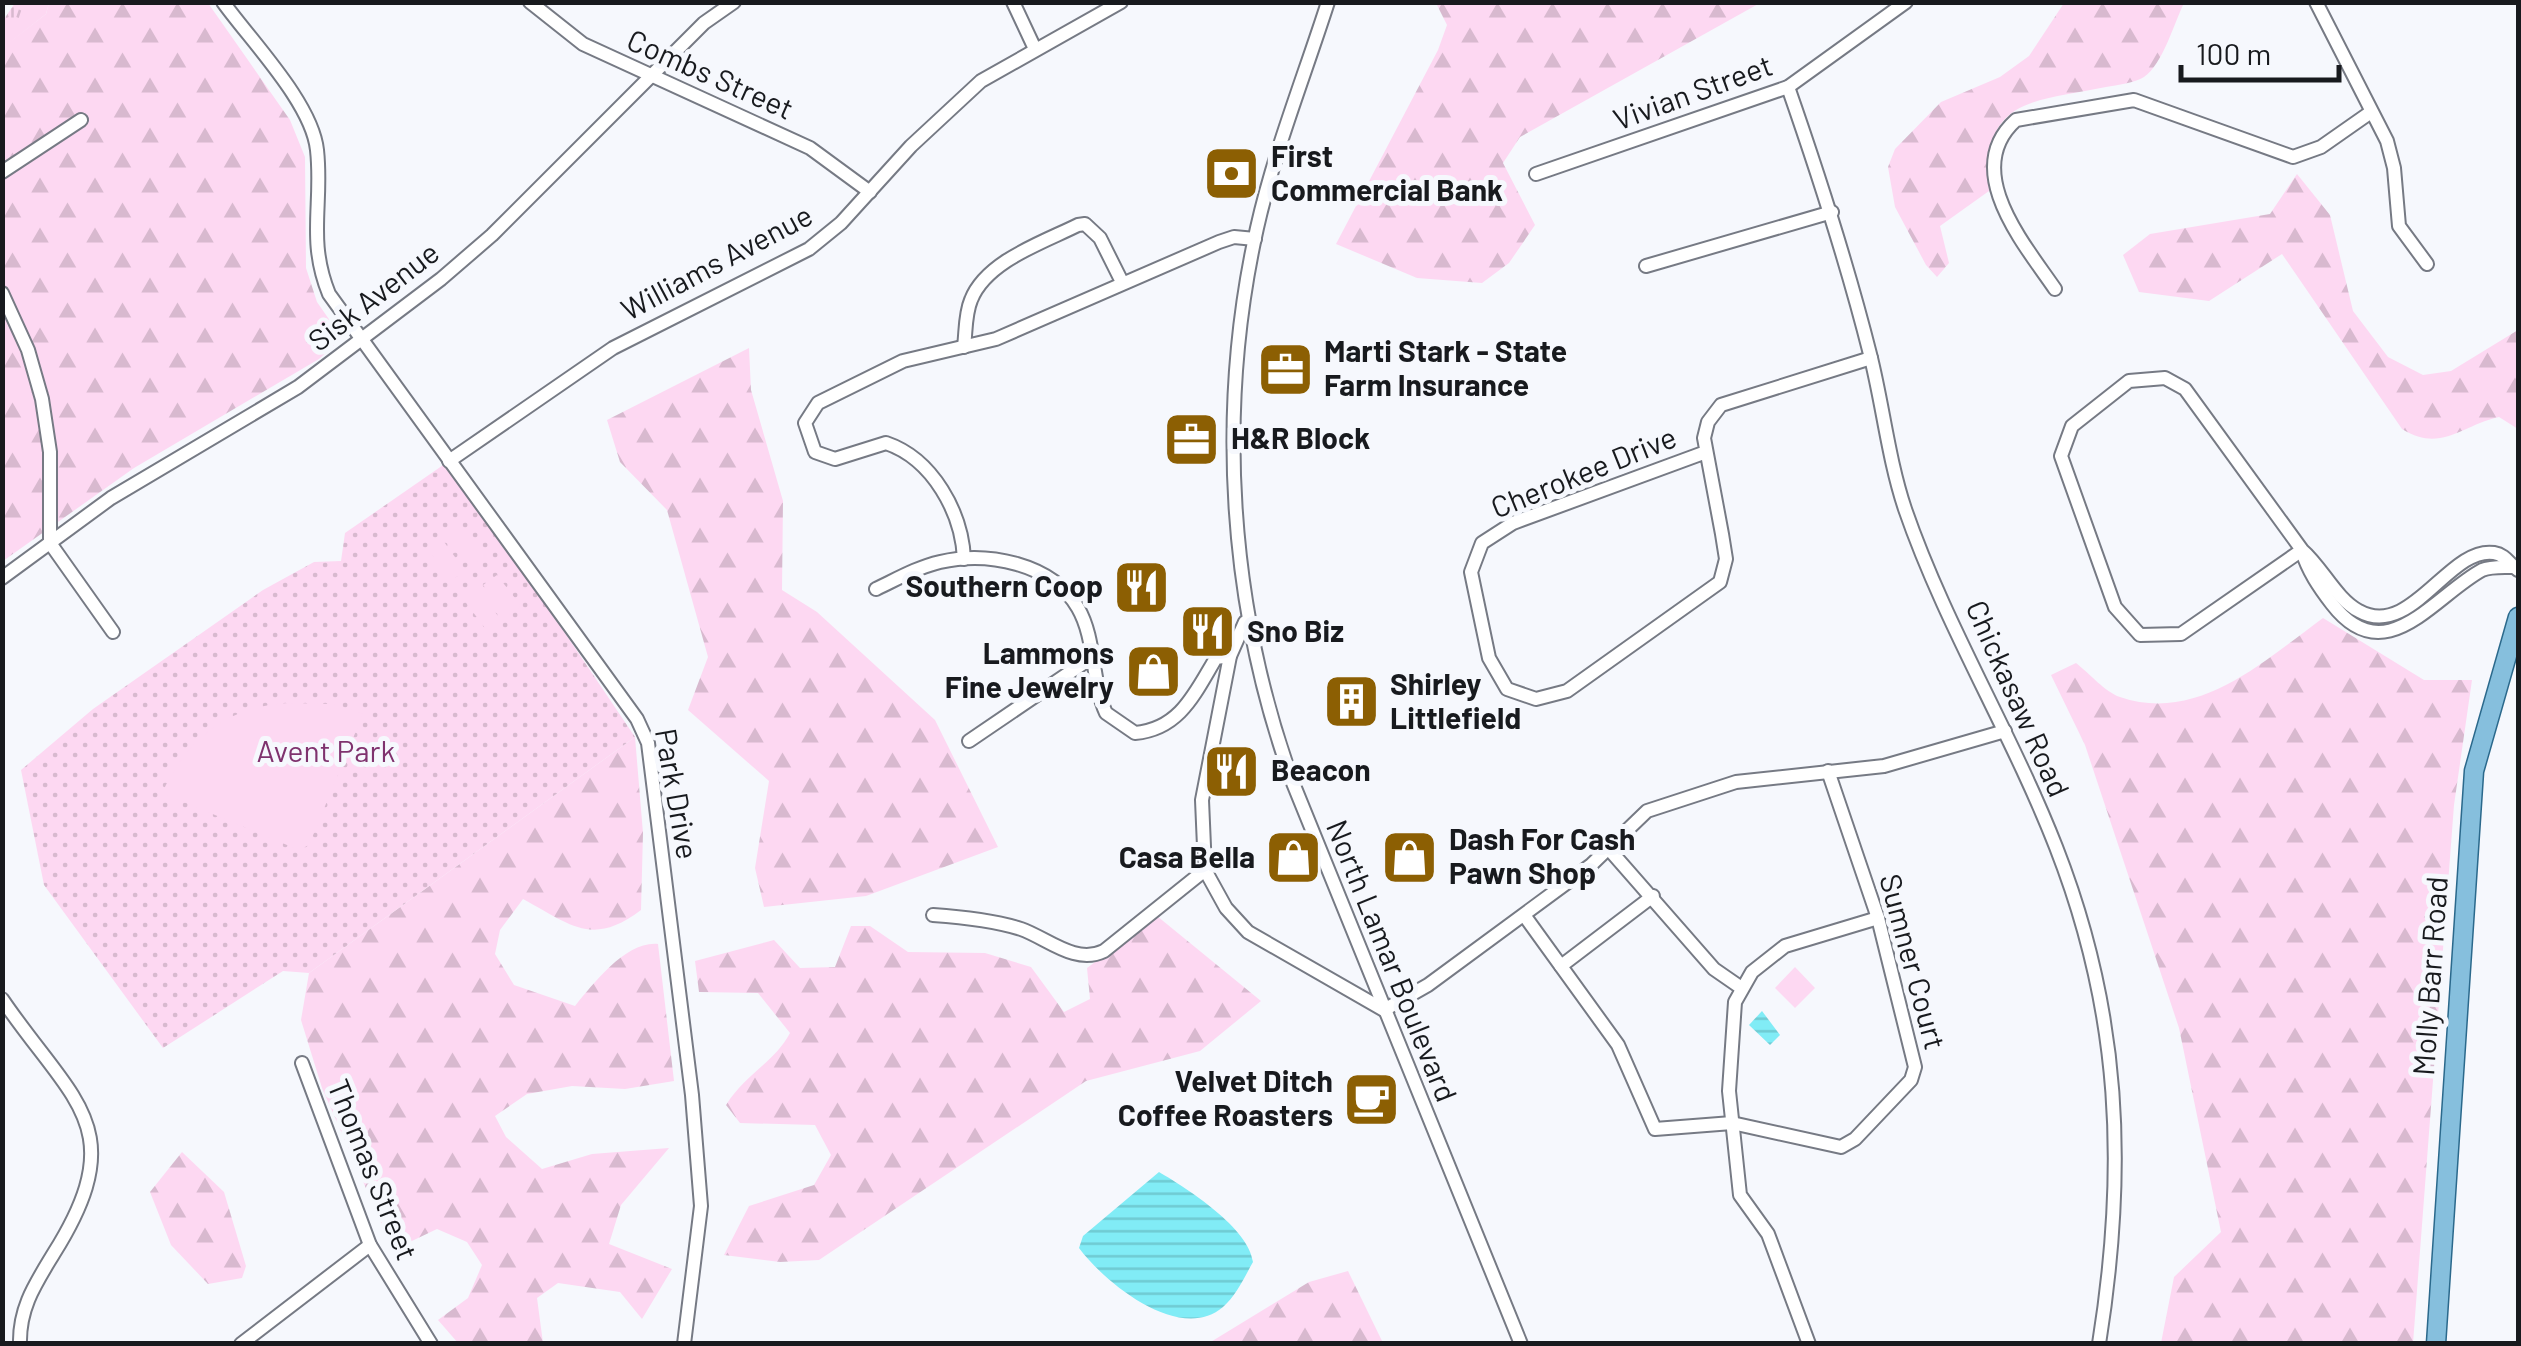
<svg xmlns="http://www.w3.org/2000/svg" width="2521" height="1346" font-family="Barlow,sans-serif">
	<style>
		.grass { fill: url(#grass-tufts) }
		.forest { fill: url(#forest-firs) }
		.park { fill: url(#park-dots) }
		.garden { fill: #fdd8f2 }
		.water { fill: url(#water-rules) }
		.lines { fill: none; stroke-linecap: round; stroke-linejoin: round }
		.minor-casing { stroke: #767a84; stroke-width: 16 }
		.major-casing { stroke: #2b698c; stroke-width: 21 }
		.minor { stroke: #fff; stroke-width: 12 }
		.major { stroke: #86bfdd; stroke-width: 18 }
		.labels { text-anchor: middle; stroke-width: 10; stroke-linejoin: round; paint-order: stroke }
		.street-label { font-size: 30px; fill: #181a1e; stroke: #f6f8fd }
		.poi-label { font-size: 30px; font-weight: bold; fill: #181a1e; stroke: #f6f8fd; text-anchor: start }
		.park-label { font-size: 30px; fill: #7f326e; stroke: #f6f8fd }
	</style>
	<defs>
		<pattern id="grass-tufts" width="24" height="20" patternUnits="userSpaceOnUse" patternTransform="scale(2.5)"><rect width="24" height="20" fill="#fdd8f2"/><path d="M3 7l-1-3M5 7V3M7 7l1-3M15 17l-1-3M17 17v-4M19 17l1-3" fill="none" stroke="#d8b9cf"/></pattern>
		<pattern id="forest-firs" width="22" height="20" patternUnits="userSpaceOnUse" patternTransform="scale(2.5)"><rect width="22" height="20" fill="#fdd8f2"/><path d="M5 1l3.5 6h-7zM16 11l3.5 6h-7z" fill="#d8b9cf"/></pattern>
		<pattern id="park-dots" width="8" height="8" patternUnits="userSpaceOnUse" patternTransform="scale(2.5)"><rect width="8" height="8" fill="#fdd8f2"/><path d="M2 2h.1M6 6h.1" fill="none" stroke="#d8b9cf" stroke-width="1.8" stroke-linecap="round"/></pattern>
		<pattern id="water-rules" width="6" height="5" patternUnits="userSpaceOnUse" patternTransform="scale(2.5)"><rect width="6" height="5" fill="#81ecf6"/><path d="M0 2.5h6" fill="none" stroke="#6fcad2"/></pattern>
	</defs>
	<rect width="100%" height="100%" fill="#f6f8fd"/>
	<polygon class="grass" points="15,3 49,3 46,14 3,48 2,22"/>
	<g class="forest">
		<polygon points="49,3 208,3 290,120 305,157 306,268 317,302 342,338 319,359 134,468 3,561 2,48 46,14"/>
		<polygon points="1436,3 1760,3 1520,137 1503,163 1535,225 1509,263 1482,283 1417,278 1336,244 1438,50 1447,25"/>
		<path d="M2064,3H2184C2174,23 2163,64 2144,77C2135,83 2117,85 2106,87C2032,102 1981,98 1989,191L1940,226L1949,263L1937,277L1926,265L1895,207L1888,167L1895,149L1941,102L2000,77L2029,56Z"/>
		<path d="M2297,174L2330,215L2353,311L2388,357L2423,375L2451,371L2518,330V429L2499,417C2460,426 2441,453 2402,429L2282,254L2209,301L2139,292L2123,255L2150,234L2270,214Z"/>
		<polygon points="749,348 751,390 783,501 782,590 817,612 935,720 998,847 866,896 764,907 755,868 769,781 688,710 708,657 667,510 620,462 607,420"/>
		<path d="M2323,618L2424,680H2472L2454,805L2413,1343H2161L2174,1277L2221,1232L2179,1028L2085,745L2051,675L2076,663C2089,673 2105,692 2120,697C2198,724 2264,661 2323,618Z"/>
		<path d="M635,737L643,833L641,910C592,947 571,925 523,899L500,930L495,954L514,985L575,1006C594,983 626,941 658,944L674,1081L625,1089L572,1086L527,1094L495,1116L506,1137L542,1169L592,1154L669,1148L621,1205L609,1244L672,1269L642,1319L620,1292L558,1283L537,1298L543,1343H458L438,1320L468,1298L482,1265L467,1242L437,1229L393,1250L322,1088L301,1020L309,973Z"/>
		<path d="M1157,916L1261,1001L1200,1051L1086,1081L819,1260L780,1262L724,1255L749,1206L814,1185L831,1155L815,1125L740,1123L726,1105C746,1073 774,1063 790,1033L758,993L699,992L695,961L774,940L800,968L835,967L851,926H870L908,952L985,953L1031,967L1064,1012L1090,999L1087,968Z"/>
		<polygon points="182,1152 224,1192 246,1266 242,1278 208,1284 171,1245 150,1192"/>
		<polygon points="1348,1271 1383,1343 1209,1343 1309,1282"/>
	</g>
	<polygon class="park" points="449,461 635,737 309,973 283,971 163,1048 44,885 21,770 93,709 263,590 314,562 341,561 345,533"/>
	<g class="garden">
		<polygon points="461,525 484,556 471,567 447,535"/>
		<polygon points="442,539 465,571 451,581 428,550"/>
		<polygon points="497,575 521,606 507,617 483,585"/>
		<polygon points="478,589 501,620 487,631 464,600"/>
		<path d="M288,703L334,704L363,714L309,845L299,850L162,793C187,739 228,706 288,703Z"/>
		<polygon points="1795,967 1815,988 1795,1008 1775,988"/>
	</g>
	<g class="water">
		<polygon points="1762,1011 1780,1035 1770,1045 1749,1025"/>
		<path d="M1159,1172C1188,1189 1249,1228 1253,1262C1245,1276 1236,1296 1223,1307C1180,1344 1105,1283 1079,1248L1083,1236Z"/>
	</g>
	<g class="lines">
		<defs>
			<g id="minor">
				<path d="M223,2C251,41 312,103 317,150C323,204 307,240 329,294L637,719L648,743L692,1095L701,1206L684,1344"/>
				<polyline points="530,2 583,44 810,148 870,192"/>
				<polyline points="1013,2 1035,49"/>
				<path d="M1328,2C1304,77 1274,152 1257,228C1216,411 1229,607 1293,783L1521,1344"/>
				<polyline points="2316,2 2387,141 2394,168 2399,226 2427,264"/>
				<path d="M1788,87C1819,176 1847,263 1870,354C1883,405 1888,458 1905,509C1945,625 2011,732 2056,847C2121,1013 2127,1169 2099,1344"/>
				<polyline points="2,172 81,120"/>
				<polyline points="1536,174 1788,87 1906,2"/>
				<polyline points="1646,266 1832,212"/>
				<path d="M2055,289C2025,245 1960,170 2016,120L2134,100L2293,157L2321,147L2371,112"/>
				<polyline points="2,293 28,350 42,399 50,452 50,543 113,632"/>
				<path d="M964,347C966,331 965,314 971,300C986,261 1044,242 1078,225L1085,224L1100,238L1122,282"/>
				<polyline points="1706,452 1513,523 1482,543 1471,572 1489,658 1507,689 1536,699 1567,691 1720,582 1726,559 1722,534 1704,438 1708,422 1721,405 1871,358"/>
				<polyline points="449,461 613,348 809,249 841,223 911,146 981,81 1121,2"/>
				<path d="M2302,550L2181,634L2140,635L2115,607L2061,456L2072,426L2129,381L2165,378L2185,389L2302,550C2322,567 2336,599 2359,611C2411,640 2449,546 2494,553C2506,555 2509,564 2518,570"/>
				<path d="M2302,551C2308,571 2319,587 2332,604C2385,673 2434,596 2482,570C2491,566 2503,567 2513,567"/>
				<path d="M964,559C962,513 933,459 886,443L835,459L815,452L805,423L818,403L903,361L996,339L1219,242L1234,237L1255,239"/>
				<polyline points="2,578 111,498 298,387 441,279 492,235 704,23 734,2"/>
				<path d="M876,589C897,579 918,567 940,562C987,551 1052,563 1078,608C1096,639 1091,680 1106,713L1135,733C1180,729 1195,693 1216,658L1230,656"/>
				<polyline points="1245,622 1230,656 1202,800 1205,870 1226,908 1248,932 1384,1010 1428,985 1591,865 1647,811 1736,782 1884,766 2005,731"/>
				<polyline points="969,741 1091,658"/>
				<polyline points="1608,848 1714,969 1740,987"/>
				<path d="M933,915C962,917 993,920 1021,929C1047,938 1075,965 1104,951L1205,870"/>
				<polyline points="1524,915 1618,1045 1655,1129 1732,1123 1841,1147 1855,1139 1911,1080 1915,1067 1878,918 1828,771"/>
				<polyline points="1561,966 1653,896"/>
				<path d="M2,999C72,1102 133,1127 54,1253C36,1283 19,1307 20,1344"/>
				<polyline points="302,1063 370,1245 431,1344"/>
				<polyline points="241,1344 370,1245"/>
				<polyline points="1809,1344 1768,1234 1740,1195 1729,1091 1735,1002 1752,972 1785,946 1878,918"/>
			</g>
			<polyline id="major" points="2436,1344 2474,771 2518,617"/>
		</defs>
		<use href="#minor" class="minor-casing"/>
		<use href="#major" class="major-casing"/>
		<use href="#minor" class="minor"/>
		<use href="#major" class="major"/>
	</g>
	<defs>
		<symbol id="bank-square" viewBox="-11 -11 22 22"><rect x="-9" y="-9" width="18" height="18" rx="4" fill="#8c5f03" stroke="#f6f8fd"/><path d="M-6-4H6V4H-6ZM0-2.3a2.3 2.3 0 1 0 0 4.6a2.3 2.3 0 1 0 0-4.6Z" fill="#fff"/></symbol>
		<symbol id="office-square" viewBox="-11 -11 22 22"><rect x="-9" y="-9" width="18" height="18" rx="4" fill="#8c5f03" stroke="#f6f8fd"/><path d="M-6-3h4V-5.5h4V-3h4V5H-6ZM-1-4.5V-3h2v-1.5ZM-6 0V1H6V0Z" fill="#fff"/></symbol>
		<symbol id="restaurant-square" viewBox="-11 -11 22 22"><rect x="-9" y="-9" width="18" height="18" rx="4" fill="#8c5f03" stroke="#f6f8fd"/><path d="M-5-6h1v4h1v-4h1v4h1v-4h1v5L-1.5 .5V6h-2V.5L-5-1ZM5-6V6H3V1.5H1.5Q1.5-4 5-6Z" fill="#fff"/></symbol>
		<symbol id="shop-square" viewBox="-11 -11 22 22"><rect x="-9" y="-9" width="18" height="18" rx="4" fill="#8c5f03" stroke="#f6f8fd"/><path d="M-5-2.5h2.3a2.7 3.5 0 0 1 5.4 0H5L5.5 6h-11ZM-1.5-2.5h3a1.5 2.3 0 0 0-3 0Z" fill="#fff"/></symbol>
		<symbol id="building-square" viewBox="-11 -11 22 22"><rect x="-9" y="-9" width="18" height="18" rx="4" fill="#8c5f03" stroke="#f6f8fd"/><path d="M-4-6H4V6H1V3H-1V6H-4ZM-2.5-4.3h1.7v1.8h-1.7ZM.8-4.3h1.7v1.8H.8ZM-2.5-1h1.7V.8h-1.7ZM.8-1h1.7V.8H.8Z" fill="#fff"/></symbol>
		<symbol id="cafe-square" viewBox="-11 -11 22 22"><rect x="-9" y="-9" width="18" height="18" rx="4" fill="#8c5f03" stroke="#f6f8fd"/><path d="M-5.5-4.5H6V0H3Q3 3.5 0 3.5H-2.5Q-5.5 3.5-5.5 0ZM3-3.2v2h1.7v-2ZM-6 4.5H4V6H-6Z" fill="#fff"/></symbol>
	</defs>
	<g fill-rule="evenodd">
		<use href="#bank-square" x="1200" y="142" width="63" height="63"/>
		<use href="#office-square" x="1254" y="338" width="63" height="63"/>
		<use href="#office-square" x="1160" y="408" width="63" height="63"/>
		<use href="#restaurant-square" x="1110" y="556" width="63" height="63"/>
		<use href="#restaurant-square" x="1176" y="600" width="63" height="63"/>
		<use href="#shop-square" x="1122" y="640" width="63" height="63"/>
		<use href="#building-square" x="1320" y="670" width="63" height="63"/>
		<use href="#restaurant-square" x="1200" y="740" width="63" height="63"/>
		<use href="#shop-square" x="1378" y="826" width="63" height="63"/>
		<use href="#shop-square" x="1262" y="826" width="63" height="63"/>
		<use href="#cafe-square" x="1340" y="1068" width="63" height="63"/>
	</g>
	<g class="labels">
		<g class="street-label">
			<text transform="translate(710 75) rotate(24)" y="10">Combs Street</text>
			<text transform="translate(1693 93) rotate(-20)" y="10">Vivian Street</text>
			<text transform="translate(717 263) rotate(-28)" y="10">Williams Avenue</text>
			<text transform="translate(374 297) rotate(-38)" y="10">Sisk Avenue</text>
			<text transform="translate(1584 473) rotate(-22)" y="10">Cherokee Drive</text>
			<text transform="translate(2017 699) rotate(66)" y="10">Chickasaw Road</text>
			<text transform="translate(676 794) rotate(80)" y="10">Park Drive</text>
			<text transform="translate(1391 961) rotate(68)" y="10">North Lamar Boulevard</text>
			<text transform="translate(1912 962) rotate(75)" y="10">Sumner Court</text>
			<text transform="translate(2431 976) rotate(-86)" y="10">Molly Barr Road</text>
			<text transform="translate(372 1170) rotate(68)" y="10">Thomas Street</text>
		</g>
		<g class="poi-label">
			<text x="1271" y="167">First<tspan x="1271" dy="34">Commercial Bank</tspan></text>
			<text x="1324" y="362">Marti Stark - State<tspan x="1324" dy="34">Farm Insurance</tspan></text>
			<text x="1231" y="449">H&amp;R Block</text>
			<text x="1103" y="597" text-anchor="end">Southern Coop</text>
			<text x="1247" y="642">Sno Biz</text>
			<text x="1114" y="664" text-anchor="end">Lammons<tspan x="1114" dy="34">Fine Jewelry</tspan></text>
			<text x="1390" y="695">Shirley<tspan x="1390" dy="34">Littlefield</tspan></text>
			<text x="1271" y="781">Beacon</text>
			<text x="1449" y="850">Dash For Cash<tspan x="1449" dy="34">Pawn Shop</tspan></text>
			<text x="1255" y="868" text-anchor="end">Casa Bella</text>
			<text x="1333" y="1092" text-anchor="end">Velvet Ditch<tspan x="1333" dy="34">Coffee Roasters</tspan></text>
		</g>
		<g class="park-label">
			<text x="326" y="762">Avent Park</text>
		</g>
	</g>
	<rect width="2521" height="1346" fill="none" stroke="#181a1e" stroke-width="10"/>
	<path d="M2181 65v15h158v-15" fill="none" stroke="#181a1e" stroke-width="5"/>
	<text x="2196" y="65" font-size="30" fill="#181a1e" stroke="#f6f8fd" stroke-width="8" paint-order="stroke">100 m</text>
</svg>
